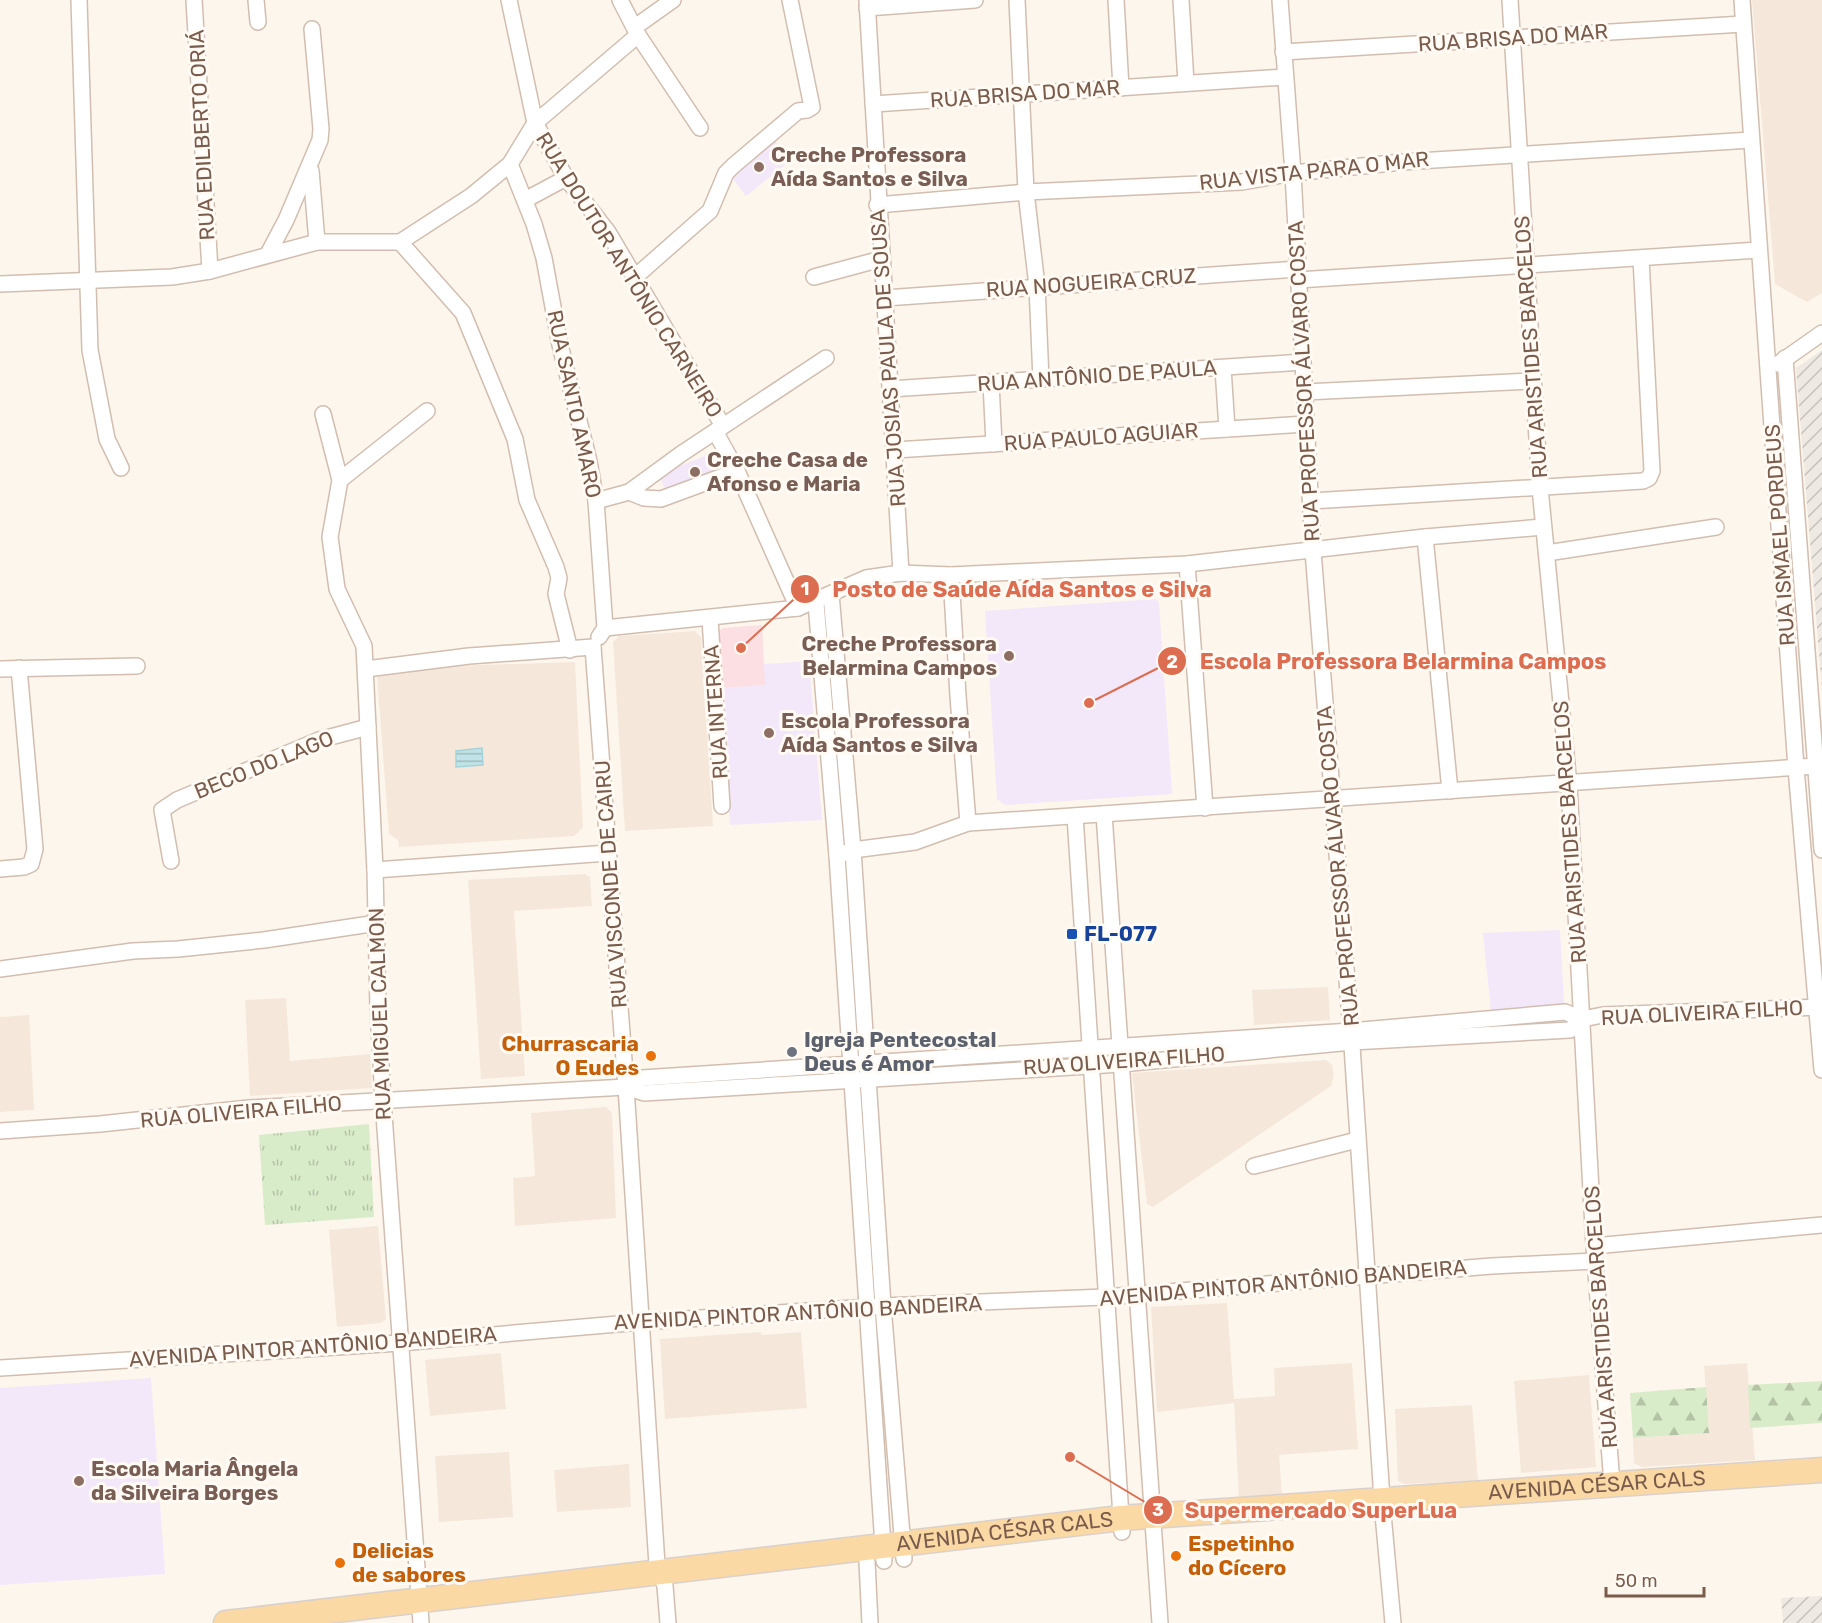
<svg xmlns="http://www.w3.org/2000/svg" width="1822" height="1623" font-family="Rubik,sans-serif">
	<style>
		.residential { fill: #f5e8da }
		.industrial { fill: url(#industrial-furrows) }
		.education { fill: #f3e8fa }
		.medical { fill: #fbdfe3 }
		.grass { fill: url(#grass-tufts) }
		.forest { fill: url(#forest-firs) }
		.water { fill: url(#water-rules); stroke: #a5d3da; stroke-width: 1.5 }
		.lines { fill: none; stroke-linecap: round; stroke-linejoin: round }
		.street-casing { stroke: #d1beb0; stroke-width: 18 }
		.primary-casing { stroke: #dad1cd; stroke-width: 27 }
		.street { stroke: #fff; stroke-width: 15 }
		.primary { stroke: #fbd9a5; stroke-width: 24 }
		.education-dot { fill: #8d6e63; stroke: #fffaf3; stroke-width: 2 }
		.transit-dot { fill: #1a4fb4; stroke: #fffaf3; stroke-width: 2 }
		.worship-dot { fill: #6b7280; stroke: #fffaf3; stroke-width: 2 }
		.food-dot { fill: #e8710a; stroke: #fffaf3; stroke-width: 2 }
		.labels { text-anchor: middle; stroke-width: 6; stroke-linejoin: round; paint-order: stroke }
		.street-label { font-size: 21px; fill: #7a5c4d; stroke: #fffaf3 }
		.education-label { font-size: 21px; font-weight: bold; fill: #785e54; stroke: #fffaf3; text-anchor: start }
		.transit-label { font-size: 21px; font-weight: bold; fill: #164399; stroke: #fffaf3; text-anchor: start }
		.worship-label { font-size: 21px; font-weight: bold; fill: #5b616d; stroke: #fffaf3; text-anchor: start }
		.food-label { font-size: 21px; font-weight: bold; fill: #c56008; stroke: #fffaf3; text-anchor: start }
		.leader { fill: none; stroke: #dc6d51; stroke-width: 2 }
		.callout-dot { fill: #dc6d51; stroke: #fffaf3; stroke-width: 2 }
		.mark-label { font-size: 18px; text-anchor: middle; font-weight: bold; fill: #fff }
		.callout-label { font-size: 22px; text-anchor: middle; font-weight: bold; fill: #dc6d51; stroke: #fffaf3; stroke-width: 6; stroke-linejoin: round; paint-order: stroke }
	</style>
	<defs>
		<pattern id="industrial-furrows" width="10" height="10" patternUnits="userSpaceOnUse" patternTransform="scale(1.5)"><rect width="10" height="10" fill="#efe9e4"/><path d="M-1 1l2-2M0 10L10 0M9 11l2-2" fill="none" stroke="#c7c0bb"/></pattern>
		<pattern id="grass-tufts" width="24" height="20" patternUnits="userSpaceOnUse" patternTransform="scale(1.5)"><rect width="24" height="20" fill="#d8ecc9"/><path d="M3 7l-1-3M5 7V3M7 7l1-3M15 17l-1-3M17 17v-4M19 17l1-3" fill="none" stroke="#b4c2a5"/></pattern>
		<pattern id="forest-firs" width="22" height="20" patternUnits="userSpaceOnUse" patternTransform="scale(1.5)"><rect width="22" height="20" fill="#d8ecc9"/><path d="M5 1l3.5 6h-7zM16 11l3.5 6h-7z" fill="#b4c2a5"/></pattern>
		<pattern id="water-rules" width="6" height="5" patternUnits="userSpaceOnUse" patternTransform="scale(1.5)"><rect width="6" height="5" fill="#bfe3e8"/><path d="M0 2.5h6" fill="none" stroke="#a0bbbe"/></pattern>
	</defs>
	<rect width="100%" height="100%" fill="#fdf6ec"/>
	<g class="residential">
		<polygon points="1752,0 1822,0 1822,293 1807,302 1775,284"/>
		<polygon points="695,631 701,637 713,826 625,831 613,642 619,636"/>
		<polygon points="575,662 583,827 574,836 399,847 398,840 389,834 377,676 386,668"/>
		<polygon points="585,874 590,877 592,906 514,911 525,1076 481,1079 468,880"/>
		<polygon points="1328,987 1330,1020 1254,1025 1252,990"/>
		<polygon points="286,998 290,1061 370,1054 372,1088 250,1096 245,1000"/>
		<polygon points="29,1015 34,1110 0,1112 0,1017"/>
		<polygon points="1326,1060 1332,1065 1334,1075 1331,1086 1153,1207 1147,1204 1132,1073"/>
		<polygon points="606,1107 612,1113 616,1218 515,1226 513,1178 535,1176 531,1113"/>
		<polygon points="378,1226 386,1319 381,1323 337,1327 329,1230"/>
		<polygon points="1227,1303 1234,1399 1275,1396 1274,1368 1352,1363 1358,1449 1279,1455 1282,1496 1239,1499 1234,1403 1157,1412 1151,1307"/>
		<polygon points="761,1332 761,1335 801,1332 807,1408 665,1419 660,1339"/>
		<polygon points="501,1353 506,1409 430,1416 425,1360"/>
		<polygon points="1747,1363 1755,1460 1642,1467 1634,1463 1633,1438 1709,1433 1704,1366"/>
		<polygon points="1589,1375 1596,1467 1521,1473 1514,1381"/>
		<polygon points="1472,1405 1478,1481 1405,1484 1398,1481 1395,1409"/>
		<polygon points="509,1452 513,1517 439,1522 435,1456"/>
		<polygon points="629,1464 631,1507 557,1512 554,1470"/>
	</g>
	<g class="industrial">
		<polygon points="1822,350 1822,690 1796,368"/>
		<polygon points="1822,1596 1822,1623 1783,1623 1781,1598"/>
	</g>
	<g class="education">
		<polygon points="773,138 790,161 746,196 728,172"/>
		<polygon points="723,448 732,469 668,495 659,475"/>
		<polygon points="1156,599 1159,603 1172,794 1005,805 997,799 985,611"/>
		<polygon points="809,661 822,820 730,825 721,688 764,685 764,664"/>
		<polygon points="1560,930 1564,1004 1491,1010 1483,933"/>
		<polygon points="151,1378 165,1574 0,1585 0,1388"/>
	</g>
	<polygon class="medical" points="762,625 765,685 721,688 717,633 722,628"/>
	<polygon class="grass" points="369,1124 374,1217 265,1225 259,1135"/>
	<g class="forest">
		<polygon points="1822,1381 1822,1423 1750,1428 1748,1385"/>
		<polygon points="1706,1387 1709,1433 1633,1438 1630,1393"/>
	</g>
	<polygon class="water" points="482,748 483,765 456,767 456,751"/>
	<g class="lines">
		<defs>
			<g id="street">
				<polyline points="79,0 90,350 107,439 121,468"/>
				<polyline points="194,0 210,271"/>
				<polyline points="256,0 258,22"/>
				<polyline points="509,0 535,123 566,178 608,232 723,426"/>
				<polyline points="620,0 638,35 700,128"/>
				<polyline points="867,0 901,573"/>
				<polyline points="1017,0 1026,192 1037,286 1041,380"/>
				<polyline points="1116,0 1121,88"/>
				<polyline points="1181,0 1186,83"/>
				<polyline points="1280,0 1293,173 1313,551 1351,1031 1383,1514 1393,1623"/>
				<polyline points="1510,0 1540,488 1569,785 1594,1246 1612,1484"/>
				<polyline points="1742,0 1796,768 1822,1070"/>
				<polyline points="867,8 975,0"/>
				<polyline points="635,27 673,0"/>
				<polyline points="1283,52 1743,24"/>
				<polyline points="873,104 1285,77"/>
				<polyline points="510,164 534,224 544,258 560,345 589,461 596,501 605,628 599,637"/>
				<polyline points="311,171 317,242"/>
				<polyline points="525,200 566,178"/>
				<polyline points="877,205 1026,192 1242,182 1293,173 1402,162 1751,140"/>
				<polyline points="400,242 463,313 515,439 527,500 556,567 559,578 556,594 570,650"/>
				<polyline points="268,254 286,220 320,140 321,129 312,29"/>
				<polyline points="635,277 710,211 726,173 733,166 798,111 807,110 812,107 790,0"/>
				<polyline points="814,277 881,259"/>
				<polyline points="1298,280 1759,250"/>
				<polyline points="0,284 172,277 210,271 317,242 400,242 471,196 510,164 535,123 638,35"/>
				<polyline points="885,298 1297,269"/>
				<polyline points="1785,358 1822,850"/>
				<polyline points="1778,364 1822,333"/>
				<polyline points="1223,368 1227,429"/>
				<polyline points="991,383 994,444"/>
				<polyline points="890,389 1303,362"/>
				<polyline points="1305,392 1533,381"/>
				<polyline points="323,414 340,480 330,537 337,589 364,646 375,870 378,1009 383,1101 421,1623"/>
				<polyline points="716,433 737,471 798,608"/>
				<polyline points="895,450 1306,424"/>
				<polyline points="340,480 427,411"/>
				<polyline points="629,492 681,454 826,358"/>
				<polyline points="596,501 629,492 644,498 661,499 737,471"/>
				<polyline points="1311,501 1643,481 1649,478 1652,471 1641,258"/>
				<polyline points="1425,537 1450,791"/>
				<polyline points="1547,553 1716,527"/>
				<polyline points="1187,564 1205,808"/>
				<polyline points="951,575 958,696 968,823"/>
				<polyline points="831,594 853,850 883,1306 904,1559"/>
				<polyline points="816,603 837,856 884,1561"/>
				<polyline points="710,619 722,806"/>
				<polyline points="605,628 798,608 866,578 901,573 951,575 1187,564 1425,537 1543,527"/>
				<polyline points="593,647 626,1087 657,1565 665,1586 668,1623"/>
				<polyline points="0,669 137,666"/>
				<polyline points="366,669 469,656 593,647"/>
				<polyline points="1104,814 1160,1623"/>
				<polyline points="1075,816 1122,1532"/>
				<polyline points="837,856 853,850 915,842 968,823 1816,766"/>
				<polyline points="171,861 162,810 177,800 319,740 368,727"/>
				<polyline points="0,869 24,867 31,864 35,849 19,668"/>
				<polyline points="375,870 608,853"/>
				<polyline points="0,969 133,951 178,949 264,940 377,923"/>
				<polyline points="626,1087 642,1078 1351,1031 1565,1012 1582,1019"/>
				<polyline points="0,1131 100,1124 249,1108 626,1087 644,1093 1121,1064 1352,1042 1570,1030 1582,1019 1603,1015 1822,1007"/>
				<polyline points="1254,1166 1357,1140"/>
				<polyline points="1594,1246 1822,1225"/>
				<polyline points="0,1368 400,1343 641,1322 883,1306 1105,1297 1492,1266 1595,1261"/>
				<polyline points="867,1562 870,1623"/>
			</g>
			<g id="primary">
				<path id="s1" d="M226,1623L1121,1518L1822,1470"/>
			</g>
		</defs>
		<use href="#street" class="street-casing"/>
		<use href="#primary" class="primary-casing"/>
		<use href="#street" class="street"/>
		<use href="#primary" class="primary"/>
	</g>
	<g class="education-dot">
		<circle cx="759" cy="167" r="6"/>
		<circle cx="695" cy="472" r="6"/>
		<circle cx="1009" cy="656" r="6"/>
		<circle cx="769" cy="733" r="6"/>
		<circle cx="79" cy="1481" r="6"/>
	</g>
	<rect class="transit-dot" x="1066" y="928" width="12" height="12" rx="3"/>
	<circle class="worship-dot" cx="792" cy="1052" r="6"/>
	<g class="food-dot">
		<circle cx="651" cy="1056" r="6"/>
		<circle cx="1176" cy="1556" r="6"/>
		<circle cx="340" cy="1563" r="6"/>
	</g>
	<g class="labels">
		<g class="street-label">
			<text transform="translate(1513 38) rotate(-4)" y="7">RUA BRISA DO MAR</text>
			<text transform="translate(1025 94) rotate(-4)" y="7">RUA BRISA DO MAR</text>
			<text transform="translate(202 135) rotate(-93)" y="7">RUA EDILBERTO ORIÁ</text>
			<text transform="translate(1314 171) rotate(-6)" y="7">RUA VISTA PARA O MAR</text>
			<text transform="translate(629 275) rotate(58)" y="7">RUA DOUTOR ANTÔNIO CARNEIRO</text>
			<text transform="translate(1091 283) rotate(-4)" y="7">RUA NOGUEIRA CRUZ</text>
			<text transform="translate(1531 347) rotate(-94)" y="7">RUA ARISTIDES BARCELOS</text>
			<text transform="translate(888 358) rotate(-94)" y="7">RUA JOSIAS PAULA DE SOUSA</text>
			<text transform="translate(1097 376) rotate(-4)" y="7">RUA ANTÔNIO DE PAULA</text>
			<text transform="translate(1304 381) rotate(-93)" y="7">RUA PROFESSOR ÁLVARO COSTA</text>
			<text transform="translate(574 404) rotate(78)" y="7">RUA SANTO AMARO</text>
			<text transform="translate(1101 437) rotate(-4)" y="7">RUA PAULO AGUIAR</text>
			<text transform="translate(1780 535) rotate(-94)" y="7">RUA ISMAEL PORDEUS</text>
			<text transform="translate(716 712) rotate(-94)" y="7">RUA INTERNA</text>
			<text transform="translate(264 765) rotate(-22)" y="7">BECO DO LAGO</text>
			<text transform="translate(1570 832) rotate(-94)" y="7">RUA ARISTIDES BARCELOS</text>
			<text transform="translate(1338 866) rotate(-95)" y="7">RUA PROFESSOR ÁLVARO COSTA</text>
			<text transform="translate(611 884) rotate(-94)" y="7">RUA VISCONDE DE CAIRU</text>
			<text transform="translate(1702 1013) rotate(-3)" y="7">RUA OLIVEIRA FILHO</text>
			<text transform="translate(380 1014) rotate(-92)" y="7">RUA MIGUEL CALMON</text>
			<text transform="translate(1124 1061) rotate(-4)" y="7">RUA OLIVEIRA FILHO</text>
			<text transform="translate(241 1112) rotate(-5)" y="7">RUA OLIVEIRA FILHO</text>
			<text transform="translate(1283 1283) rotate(-5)" y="7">AVENIDA PINTOR ANTÔNIO BANDEIRA</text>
			<text transform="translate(798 1313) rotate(-3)" y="7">AVENIDA PINTOR ANTÔNIO BANDEIRA</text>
			<text transform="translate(1601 1317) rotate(-94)" y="7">RUA ARISTIDES BARCELOS</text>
			<text transform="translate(313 1347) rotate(-4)" y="7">AVENIDA PINTOR ANTÔNIO BANDEIRA</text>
			<text dy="7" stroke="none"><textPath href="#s1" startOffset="1378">AVENIDA CÉSAR CALS</textPath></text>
			<text dy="7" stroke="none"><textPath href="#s1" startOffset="784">AVENIDA CÉSAR CALS</textPath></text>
		</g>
		<g class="education-label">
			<text x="771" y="162">Creche Professora<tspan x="771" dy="24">Aída Santos e Silva</tspan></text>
			<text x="707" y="467">Creche Casa de<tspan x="707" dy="24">Afonso e Maria</tspan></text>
			<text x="997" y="651" text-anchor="end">Creche Professora<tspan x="997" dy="24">Belarmina Campos</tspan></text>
			<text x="781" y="728">Escola Professora<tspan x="781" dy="24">Aída Santos e Silva</tspan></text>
			<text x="91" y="1476">Escola Maria Ângela<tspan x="91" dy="24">da Silveira Borges</tspan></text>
		</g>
		<g class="transit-label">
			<text x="1084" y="941">FL-077</text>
		</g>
		<g class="worship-label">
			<text x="804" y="1047">Igreja Pentecostal<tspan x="804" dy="24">Deus é Amor</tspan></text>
		</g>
		<g class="food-label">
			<text x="639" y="1051" text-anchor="end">Churrascaria<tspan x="639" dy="24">O Eudes</tspan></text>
			<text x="1188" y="1551">Espetinho<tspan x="1188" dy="24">do Cícero</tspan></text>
			<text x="352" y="1558">Delicias<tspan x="352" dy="24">de sabores</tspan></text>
		</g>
	</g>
	<path class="leader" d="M741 648L805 589M1089 703L1172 661M1070 1457L1158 1510"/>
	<g class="callout-dot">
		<circle cx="741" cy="648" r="6"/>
		<circle cx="1089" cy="703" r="6"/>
		<circle cx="1070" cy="1457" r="6"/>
		<circle cx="805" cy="589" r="15"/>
		<circle cx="1172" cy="661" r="15"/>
		<circle cx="1158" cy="1510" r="15"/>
	</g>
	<g class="mark-label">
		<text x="805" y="595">1</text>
		<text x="1172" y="668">2</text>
		<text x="1158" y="1516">3</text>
	</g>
	<g class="callout-label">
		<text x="1022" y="597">Posto de Saúde Aída Santos e Silva</text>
		<text x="1403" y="669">Escola Professora Belarmina Campos</text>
		<text x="1321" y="1518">Supermercado SuperLua</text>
	</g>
	<path d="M1606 1587v9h98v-9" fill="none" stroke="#7a5c4d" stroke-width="3"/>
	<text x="1615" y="1587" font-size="18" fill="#7a5c4d" stroke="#fffaf3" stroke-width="4.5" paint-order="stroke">50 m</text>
</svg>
